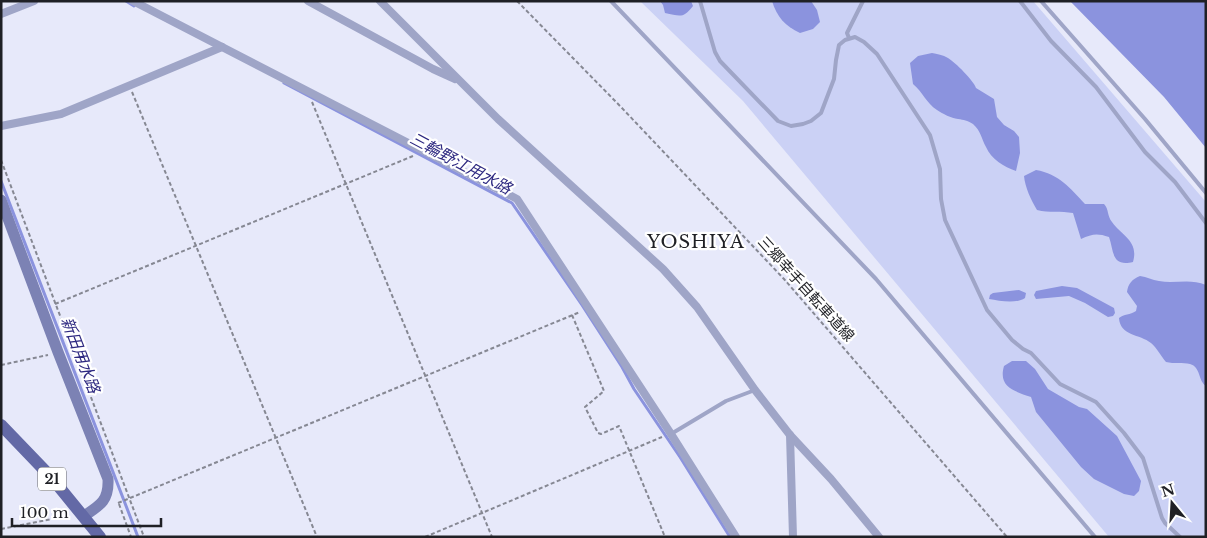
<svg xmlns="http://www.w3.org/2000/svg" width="1207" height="538" font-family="'Libre Baskerville','Noto Sans JP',serif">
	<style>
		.green { fill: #cbd1f5 }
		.water { fill: #8b93de }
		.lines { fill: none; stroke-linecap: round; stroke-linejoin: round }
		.stream { stroke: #8b93de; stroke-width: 3 }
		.path { stroke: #868893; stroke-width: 2; stroke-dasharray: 4 2.5; stroke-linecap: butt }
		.lane { stroke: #9fa5c7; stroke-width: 4 }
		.street { stroke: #9fa5c7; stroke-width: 8 }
		.secondary { stroke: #7c82b4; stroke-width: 11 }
		.primary { stroke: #6369a6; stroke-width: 12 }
		.labels { text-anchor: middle; stroke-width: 4.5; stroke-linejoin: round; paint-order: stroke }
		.shield { fill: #fff; stroke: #626366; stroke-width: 1 }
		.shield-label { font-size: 14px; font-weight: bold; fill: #1f2025 }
		.street-label { font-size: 15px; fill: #1f2025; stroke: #fff }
		.water-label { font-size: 16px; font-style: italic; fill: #2e2981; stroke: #fff }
		.quarter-label { font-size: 18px; letter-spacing: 1px; fill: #1f2025; stroke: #fff }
	</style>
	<rect width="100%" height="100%" fill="#e7e9fa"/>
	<polygon class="green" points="640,1 1033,1 1206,202 1206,537 1109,537 743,101"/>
	<g class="water">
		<path d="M660,1H691L693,6C683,19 680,16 665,13L663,5Z"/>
		<path d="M772,1H811L817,10L820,22L813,29L800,33C785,26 777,17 772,1Z"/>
		<polygon points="1070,1 1206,1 1206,148 1164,97"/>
		<path d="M932,53C937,54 943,55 948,58C955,62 974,81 976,88L994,99L997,117L1004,125L1014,131L1019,137L1020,153L1016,171C1004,167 991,159 986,147C981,138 981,131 973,124C967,120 964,120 958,119C951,118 943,114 937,110C926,103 923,92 913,84L910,63L918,56Z"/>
		<path d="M1036,170C1059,174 1070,188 1085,204H1104C1109,209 1107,216 1112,222C1122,236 1139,241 1133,262C1111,267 1114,251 1109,237C1097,233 1092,234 1081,239L1073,213C1061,211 1049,213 1037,210C1031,200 1025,187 1024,176Z"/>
		<path d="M1140,276C1147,277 1152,280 1159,281C1175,284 1190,278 1206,285V386C1198,381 1201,367 1190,364C1183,362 1174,364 1166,362C1161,356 1157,348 1151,343C1140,334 1120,336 1119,318C1124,314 1130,315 1136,311L1137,306L1127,292C1128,284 1132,279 1140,276Z"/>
		<polygon points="1062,286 1077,288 1114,308 1115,313 1113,316 1108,317 1085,303 1069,296 1036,299 1034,295 1036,291"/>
		<path d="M1019,290L1026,293L1025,298C1016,304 1000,301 989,299L990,295L993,293Z"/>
		<path d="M1012,361H1026L1035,369L1048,389L1079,407L1087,409L1117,436L1141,481L1139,491L1134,496L1124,494L1094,479L1081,467L1036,412L1031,397C1014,391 998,387 1004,366Z"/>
	</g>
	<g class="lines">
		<g class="stream">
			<polyline points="126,1 134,6"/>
			<polyline points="284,83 512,203 582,305 622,367 634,389 680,457 730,537"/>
			<polyline points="1,181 138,537"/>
		</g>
		<g class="path">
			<polyline points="517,1 621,107 784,279 1007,537"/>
			<polyline points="132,92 317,537"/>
			<polyline points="312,102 492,537"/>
			<polyline points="1,160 144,537"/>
			<polyline points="55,304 413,156"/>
			<polyline points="572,315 604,391 585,407 598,433 601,434 619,426 665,537"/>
			<polyline points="1,365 48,355"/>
			<polyline points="118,503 580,312"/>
			<polyline points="119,504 131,537"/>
			<polyline points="1,529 68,516"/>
			<polyline points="425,537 662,437"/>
		</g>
		<g class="lane">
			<polyline points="611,1 876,279 1095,537"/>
			<polyline points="700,1 715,52 720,61 778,121 791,126 803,124 811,121 821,113 834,79 836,60 839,45 845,40 855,37 864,42 877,54 930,135 940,169 941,199 945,220 987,310 1012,340 1023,349 1031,353 1060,384 1096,402 1124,433 1143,458 1162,518 1165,523 1180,537"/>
			<polyline points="1020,1 1051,41 1096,87 1145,152 1175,182 1206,223"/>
			<polyline points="1041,1 1145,119 1206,193"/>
			<polyline points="849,38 847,33 863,1"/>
			<polyline points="671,434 726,401 755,390"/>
		</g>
		<g class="street">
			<polyline points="133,1 517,199 671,434 736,537"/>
			<polyline points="308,1 433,69 455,79"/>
			<polyline points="380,1 498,119 663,269 697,307 755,390 790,435 831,479 879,537"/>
			<polyline points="1,14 34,1"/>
			<polyline points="1,126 61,114 222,47"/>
			<polyline points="790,435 793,537"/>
		</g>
		<path class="secondary" d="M1,200L58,352L108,479C109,500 101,505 84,516"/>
		<polyline class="primary" points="1,425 51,477 100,537"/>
	</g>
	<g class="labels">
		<rect class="shield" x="38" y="467.5" width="28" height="23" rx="4"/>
		<g class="shield-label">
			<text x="52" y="484">21</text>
		</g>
		<g class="street-label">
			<text transform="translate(806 289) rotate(48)" y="5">三郷幸手自転車道線</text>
		</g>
		<g class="water-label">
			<text transform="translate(461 163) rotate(28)" y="6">三輪野江用水路</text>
			<text transform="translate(81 355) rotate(69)" y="6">新田用水路</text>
		</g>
		<g class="quarter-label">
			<text x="696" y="248">YOSHIYA</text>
		</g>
	</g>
	<rect width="1207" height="538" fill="none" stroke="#1f2025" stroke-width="5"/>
	<g transform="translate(1172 503) rotate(342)" stroke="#ffffff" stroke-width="4" paint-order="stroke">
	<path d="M0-4L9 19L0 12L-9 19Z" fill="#1f2025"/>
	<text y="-8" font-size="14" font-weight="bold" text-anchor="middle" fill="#1f2025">N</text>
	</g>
	<path d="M12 518v8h149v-8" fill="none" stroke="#1f2025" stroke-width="2.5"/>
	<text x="20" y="518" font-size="15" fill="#1f2025" stroke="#ffffff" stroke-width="4" paint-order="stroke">100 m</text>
</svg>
